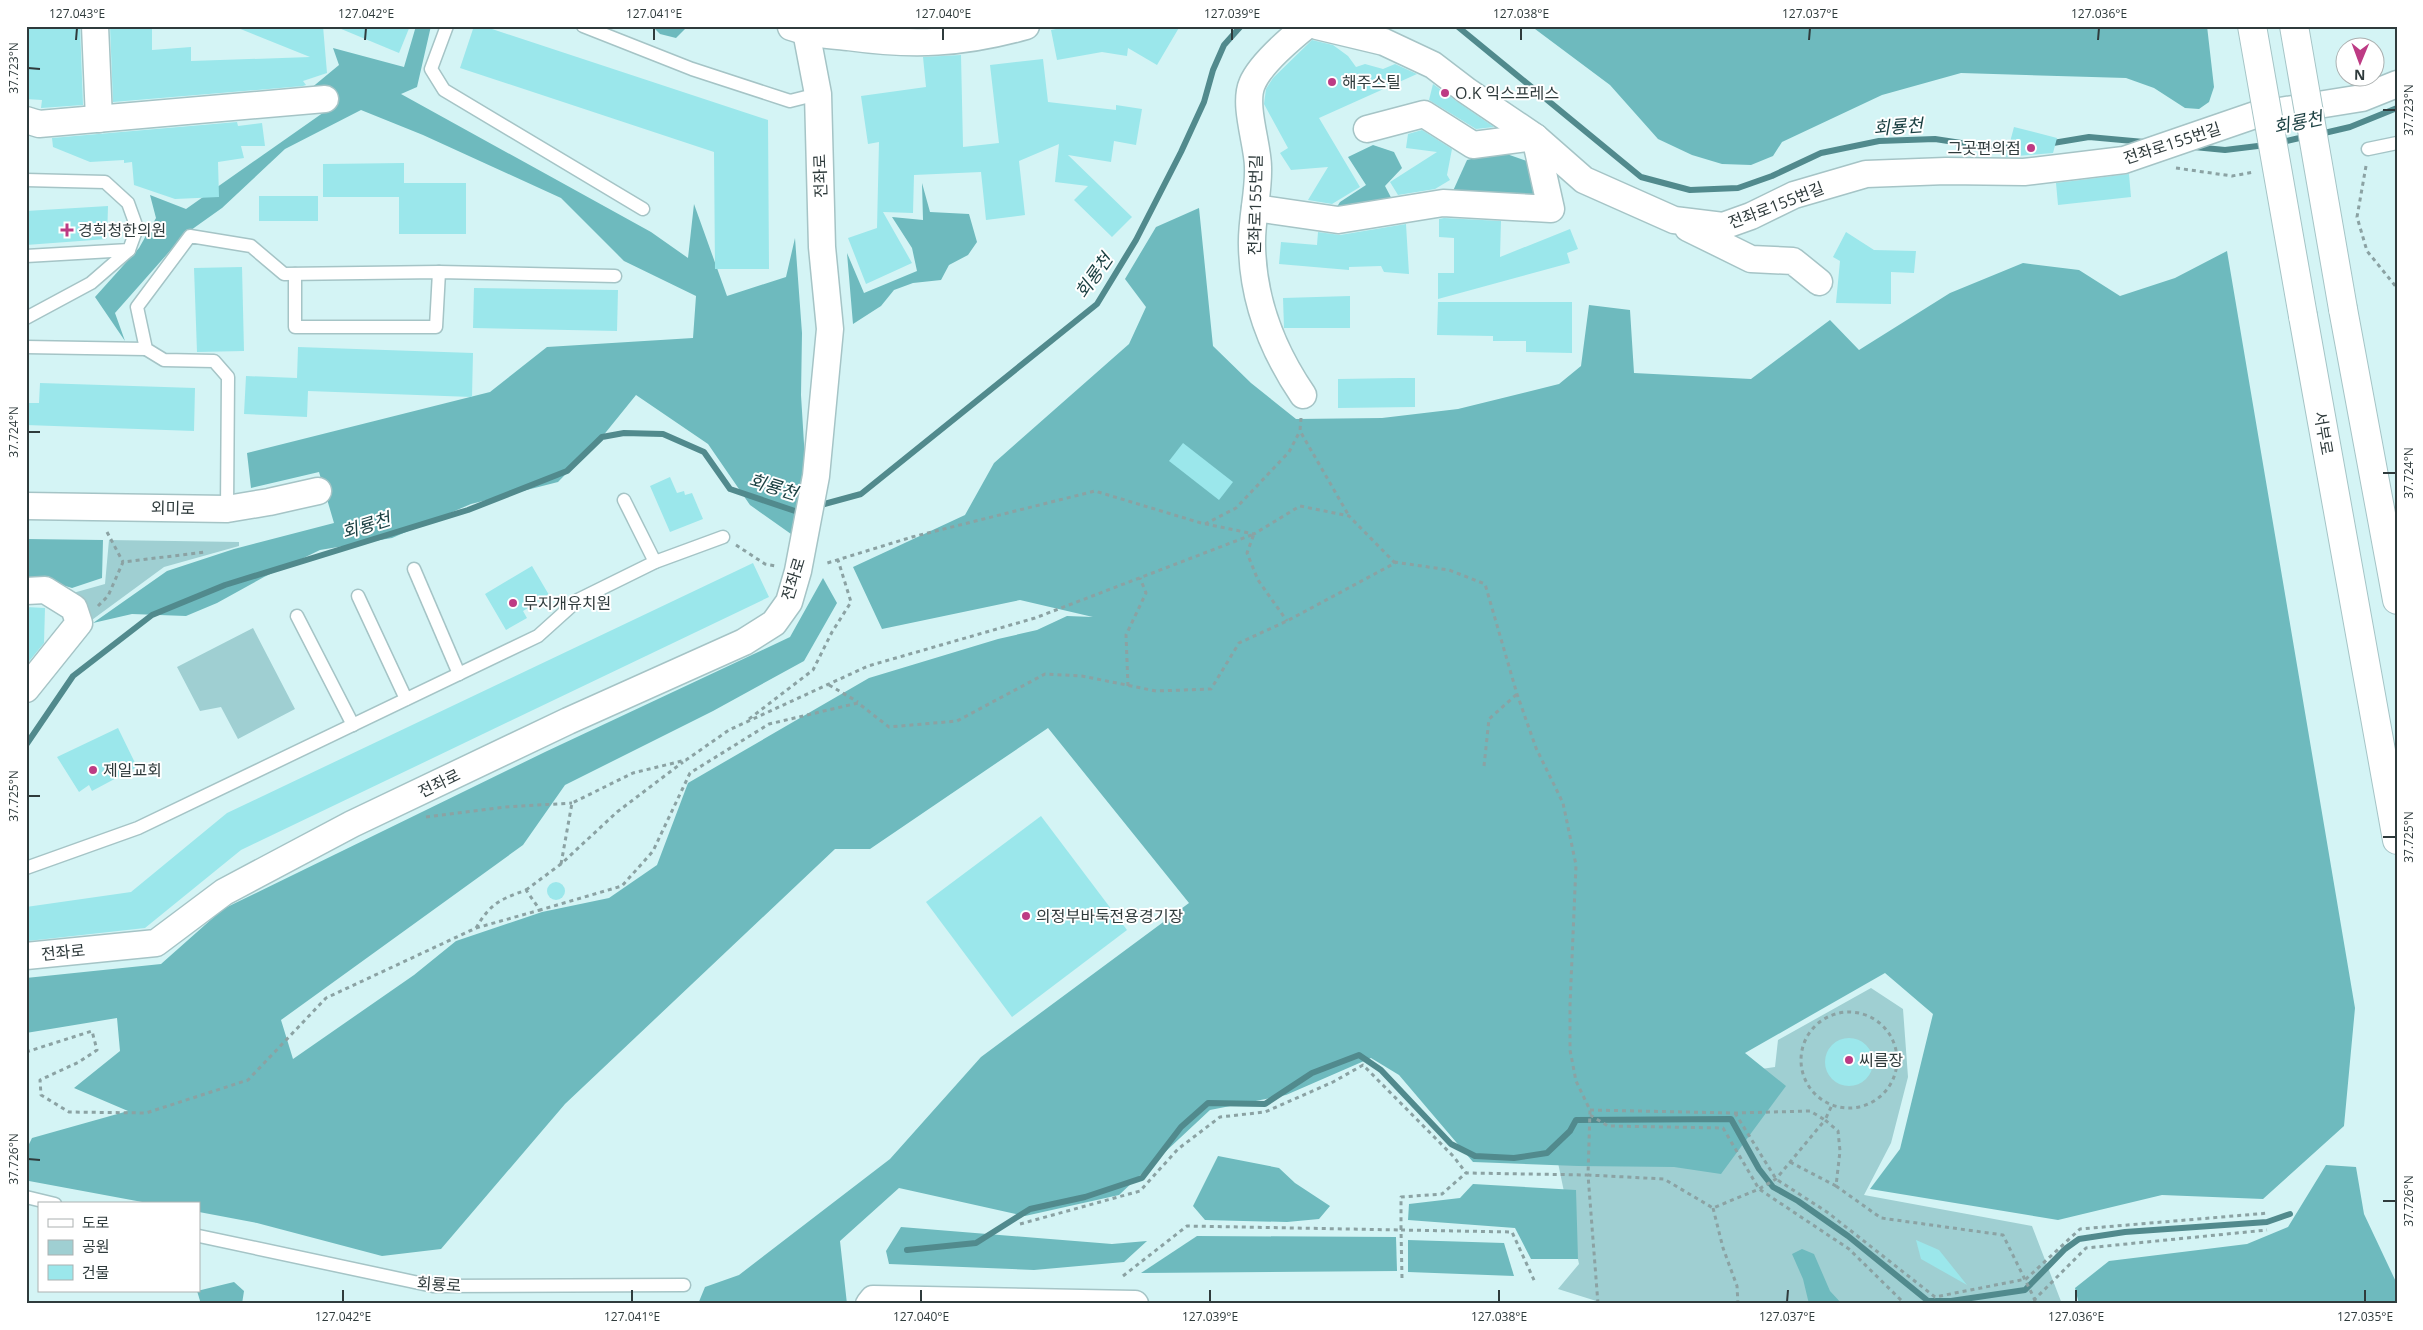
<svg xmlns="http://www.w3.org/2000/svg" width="2423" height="1330" font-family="'Open Sans','Noto Sans KR',sans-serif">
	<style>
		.green { fill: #9fcfd2 }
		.forest { fill: #6ebabe }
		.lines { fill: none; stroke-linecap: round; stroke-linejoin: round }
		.stream { stroke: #518a8d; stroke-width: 6 }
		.building { fill: #9be7eb }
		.service-casing { stroke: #a5c4c6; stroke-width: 15 }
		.minor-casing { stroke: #a5c4c6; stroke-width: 29 }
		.trunk-casing { stroke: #a5c4c6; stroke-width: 30 }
		.path { stroke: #8ba2a3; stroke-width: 3; stroke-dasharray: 4 4; stroke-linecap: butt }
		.service { stroke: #fff; stroke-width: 12 }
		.minor { stroke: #fff; stroke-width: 26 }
		.trunk { stroke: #fff; stroke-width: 28 }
		.trunk-bridge-casing { stroke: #a5c4c6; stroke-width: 30; stroke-linecap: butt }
		.trunk-bridge { stroke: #fff; stroke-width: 28 }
		.ticks { fill: none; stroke: #2f3b3c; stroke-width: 2 }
		.poi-dot { fill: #bd3b84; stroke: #fff; stroke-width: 2 }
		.labels { text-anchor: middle; stroke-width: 4; stroke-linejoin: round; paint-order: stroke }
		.poi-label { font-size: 16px; fill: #2f3b3c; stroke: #fff; text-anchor: start }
		.street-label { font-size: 16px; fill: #2f3b3c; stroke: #fff }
		.water-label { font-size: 18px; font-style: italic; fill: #1a3f41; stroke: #fff }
		.neatline { fill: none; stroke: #2f3b3c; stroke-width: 2 }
		.ticks-label { font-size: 12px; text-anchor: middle; fill: #2f3b3c }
	</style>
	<rect width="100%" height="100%" fill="#d4f4f5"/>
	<g class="green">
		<polygon points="109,540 239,542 239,546 164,567 85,625 73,593 105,584"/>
		<polygon points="253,628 295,709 238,739 221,707 200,711 177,667"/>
		<polygon points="1871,988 1903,1009 1908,1077 1891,1143 1864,1195 2032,1226 2062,1304 1606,1304 1558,1289 1579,1264 1557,1158 1589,1094 1775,1067 1778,1040"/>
	</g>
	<g class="forest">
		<polygon points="416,26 431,26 417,87 401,94 651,232 688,258 694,204 727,296 786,277 795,238 802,333 801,395 805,460 791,534 750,505 708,444 636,395 602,437 558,482 471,504 392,538 320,550 264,577 217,603 186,616 132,614 93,623 167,571 234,549 334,523 319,472 251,488 247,453 490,392 547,347 693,338 696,296 624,261 561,198 423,135 361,110 285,149 222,208 184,235 115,313 125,341 95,297 139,248 156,218 150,195 186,209 337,103 310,89 339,65 333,48 404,67"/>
		<polygon points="652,26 688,26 676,38 660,34"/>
		<polygon points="1531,26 2207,26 2214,87 2209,102 2199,109 2185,108 2154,88 2126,78 1961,73 1882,95 1782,142 1773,156 1751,165 1722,164 1692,155 1658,139 1610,85"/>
		<polygon points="1373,145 1394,152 1402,168 1385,186 1396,207 1330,218 1340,202 1366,185 1348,157"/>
		<polygon points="1501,152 1538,165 1544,204 1448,202 1467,160"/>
		<polygon points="922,183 930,212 969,214 977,242 968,255 949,265 941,280 913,283 894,290 881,306 853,324 847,253 864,293 917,271 912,248 892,217 923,220"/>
		<path d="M1199,208L1213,346L1251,383L1296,419L1382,418L1458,409L1559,384L1581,366L1589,305L1630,310L1634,373L1751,379L1830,320L1859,350L1950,293L2023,263L2079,270L2120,296L2175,278L2227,251L2355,1008L2344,1126L2263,1199L2162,1195L2058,1220L1870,1189L1900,1149L1933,1014L1885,973L1745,1053L1786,1086L1721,1174L1674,1167L1578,1166L1473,1162L1399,1075L1371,1058L1286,1095L1210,1110L1119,1195L1025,1216L899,1188L840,1241L847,1304H698L705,1287L739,1275L890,1159L981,1057L1189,903L1048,728L870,849H835L565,1104L441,1249L382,1256L257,1223L199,1212V1204H153L29,1181C24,1167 25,1150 32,1138L128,1111L74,1088L120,1051L117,1018L26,1033V978L161,964L223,909L545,752L790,637L823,578L837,603L804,661L713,711L565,785L523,845L281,1020L293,1059L414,975L456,941L542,912L609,898L657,865L688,783L869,678L998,639L1037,630L1067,616L1093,617L1020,600L882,629L853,567L965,515L994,463L1129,344L1146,307L1125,279L1156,227Z"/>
		<polygon points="26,539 103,540 102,578 72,588 49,581 26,585"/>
		<polygon points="1218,1156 1279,1168 1295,1183 1330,1206 1319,1219 1287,1222 1205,1220 1193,1206"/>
		<polygon points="2326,1165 2356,1167 2364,1214 2397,1284 2397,1304 2079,1304 2075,1288 2109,1261 2247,1244 2288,1227"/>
		<polygon points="1473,1184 1576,1190 1578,1259 1531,1259 1515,1228 1408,1220 1409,1204 1460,1198"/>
		<polygon points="901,1227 1112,1244 1147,1241 1124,1262 1034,1270 889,1264 886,1251"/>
		<polygon points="1197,1236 1396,1237 1397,1271 1141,1273"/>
		<polygon points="1408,1240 1504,1243 1514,1276 1408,1272"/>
		<polygon points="1802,1249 1814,1254 1830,1291 1842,1304 1809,1304 1803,1279 1792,1254"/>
		<polygon points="234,1282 244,1291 242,1304 201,1304 197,1291"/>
	</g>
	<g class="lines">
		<g class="stream">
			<polyline points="1457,26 1641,177 1690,190 1738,188 1772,176 1821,153 1879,141 1935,139 1994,148 2015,147"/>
			<polyline points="2320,134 2350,127 2397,108"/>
			<polyline points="2278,143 2308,136"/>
			<polyline points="2047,144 2089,137 2144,142"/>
			<polyline points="2194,147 2225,150 2266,145"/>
			<polyline points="817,506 861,494 1097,304 1136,240 1181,152 1204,102 1213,70 1224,45 1241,26"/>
			<polyline points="26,745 73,676 152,615 225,585 468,510 567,471 602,437 624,433 663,434 704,452 730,489 798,512 802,511"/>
			<polyline points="907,1250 976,1243 1030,1209 1085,1197 1142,1178 1181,1127 1208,1103 1265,1104 1312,1073 1359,1055 1381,1070 1451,1144 1475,1156 1514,1158 1547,1153 1570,1131 1576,1120 1731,1119 1759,1169 1773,1187 1798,1201 1848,1236 1928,1301 1951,1301 2025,1290 2065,1249 2079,1239 2125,1232 2267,1222 2290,1214"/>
		</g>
	</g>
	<g class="building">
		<polygon points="110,26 152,26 152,50 191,47 191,61 310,57 233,26 323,26 327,73 303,81 306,85 303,86 113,102"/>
		<polygon points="334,26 410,26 399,53"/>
		<polygon points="474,26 483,26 768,120 769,269 715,269 714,152 460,68"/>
		<polygon points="1071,26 1180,26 1157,65 1128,48 1127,56 1102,52 1057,60 1051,30"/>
		<polygon points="80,27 83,105 41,108 42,100 26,99 26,29"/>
		<polygon points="1312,40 1333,45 1348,56 1356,67 1365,64 1383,69 1395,64 1417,74 1319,118 1360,187 1332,204 1308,200 1328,167 1291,170 1280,153 1288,148 1264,104 1266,89 1273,78"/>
		<polygon points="961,55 963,147 999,143 990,65 1043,59 1048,102 1116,110 1116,105 1142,109 1136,145 1114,141 1111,162 1068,155 1132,217 1112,237 1074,200 1088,186 1055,182 1059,144 1019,161 1025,215 986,220 981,172 914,175 913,213 883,212 912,263 866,284 848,238 877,228 879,142 868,144 861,96 926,87 923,57"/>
		<polygon points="1433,84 1459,103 1494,127 1476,129 1429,100"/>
		<polygon points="237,122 238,126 262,123 265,146 241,146 244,158 218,162 219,197 175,199 134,185 132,162 124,163 124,160 90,162 53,147 52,138"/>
		<polygon points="2014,127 2057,138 2053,153 2006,157"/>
		<polygon points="1422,130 1452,149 1447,175 1450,180 1435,189 1398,195 1390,182 1437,152 1406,148 1408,134"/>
		<polygon points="404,163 404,183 466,183 466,234 399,234 399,197 323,197 323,164"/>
		<polygon points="2129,174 2131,197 2058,205 2056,183"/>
		<rect x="259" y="196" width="59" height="25"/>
		<polygon points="108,206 107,239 26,245 26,211"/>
		<polygon points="1444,218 1501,221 1500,257 1570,229 1578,249 1567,253 1570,263 1438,299 1438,273 1454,273 1454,238 1439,237 1439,219"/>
		<polygon points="1406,224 1409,274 1384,272 1381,266 1349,267 1349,270 1279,264 1281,242 1317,245 1318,232 1340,235"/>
		<polygon points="1846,232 1874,250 1916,251 1914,273 1891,272 1891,304 1836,303 1840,261 1833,257"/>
		<polygon points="242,267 244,351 197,352 194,268"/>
		<polygon points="474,288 618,290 617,331 473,328"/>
		<polygon points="1350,296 1350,328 1284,328 1283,298"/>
		<polygon points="1438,302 1572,302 1572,353 1526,352 1526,341 1493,341 1493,336 1437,335"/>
		<polygon points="298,347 473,353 472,397 308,391 307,417 244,414 246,376 297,378"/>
		<polygon points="1400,378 1415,378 1415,407 1338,408 1338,379"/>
		<polygon points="40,383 195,388 194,431 26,425 26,403 39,403"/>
		<polygon points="1183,443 1233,482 1219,500 1169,461"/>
		<polygon points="670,477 677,493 684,491 685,495 692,493 703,519 670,532 650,486"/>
		<polygon points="753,563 769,597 241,850 145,928 28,941 26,907 131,892 227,813"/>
		<polygon points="532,566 549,595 523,611 527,618 506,630 485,594"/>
		<polygon points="26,607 45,608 44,643 26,665"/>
		<polygon points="118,728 137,767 92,791 89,785 79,792 57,757"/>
		<polygon points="1041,816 1127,930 1012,1017 926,902"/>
		<circle cx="556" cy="891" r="9"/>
		<circle cx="1849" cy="1062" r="24"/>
		<polygon points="1916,1240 1939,1250 1967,1285 1921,1259"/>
	</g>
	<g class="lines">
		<defs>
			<g id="service">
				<polyline points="447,26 431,69 444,90 643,209"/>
				<polyline points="583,26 692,69 790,101 818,94"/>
				<polyline points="2368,149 2397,143"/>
				<polyline points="26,180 105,182 128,203 137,228 129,250 26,256"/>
				<polyline points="295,274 295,327 436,327 439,272"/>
				<polyline points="26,318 91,283 129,250"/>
				<polyline points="26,347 146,349"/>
				<polyline points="624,500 655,562"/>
				<polyline points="227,509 228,377 214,361 164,360 146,349 137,307 190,236 251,246 284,274 439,272 615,276"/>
				<polyline points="414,569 459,674"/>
				<polyline points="358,596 406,699"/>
				<polyline points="297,616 353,725"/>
				<polyline points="26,868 138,828 538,636 578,600 655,562 723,537"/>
				<polyline points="26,1197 55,1204"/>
				<polyline points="199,1236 433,1286 684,1285"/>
			</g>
			<g id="minor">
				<polyline points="95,26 99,119"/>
				<polyline points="1317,26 1384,42 1433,65 1467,91 1535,137 1584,180 1674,220 1723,226 1751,216 1794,195 1866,174 1946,171 2024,172 2124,160 2255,115 2362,98 2397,84"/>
				<path d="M791,27C810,34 828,35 848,37C913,46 962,44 1026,26"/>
				<polyline points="26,120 39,124 325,99"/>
				<polyline points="1255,208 1338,220 1443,203 1551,209 1535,137 1473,145 1424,114 1367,129"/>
				<polyline points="1688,228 1751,259 1793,261 1819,282"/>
				<path d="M1303,395C1273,351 1253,300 1252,246C1251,220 1259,193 1258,167C1258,145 1243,105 1252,84C1260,64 1290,39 1306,26"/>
				<polyline points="26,506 227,509 269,502 318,491"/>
				<polyline points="26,591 45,590 74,608 79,623 26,689"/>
				<polyline points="26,956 156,943 224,892 352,824 568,721 744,642 774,623 789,602 798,571 816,476 830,329 822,247 818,94 805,26"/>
				<polyline points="869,1304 873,1299 1135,1304"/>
			</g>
			<g id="trunk">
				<polyline points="2343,309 2397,600"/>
				<polyline points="2303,316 2397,840"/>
			</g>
		</defs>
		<use href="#service" class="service-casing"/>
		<use href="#minor" class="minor-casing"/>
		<use href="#trunk" class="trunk-casing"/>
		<g class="path">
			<polyline points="2366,166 2357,217 2367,251 2397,288"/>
			<polyline points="2176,168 2232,176 2254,172"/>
			<polyline points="1301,418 1300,431 1349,516"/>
			<polyline points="1205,524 1236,508 1289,452 1300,431"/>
			<polyline points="107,532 123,562"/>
			<polyline points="736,545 765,564 776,566"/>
			<polyline points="1394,562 1449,570 1485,584 1517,694 1536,748 1563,803 1576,865 1570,1005 1570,1050 1576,1081 1590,1110 1588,1175 1664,1179 1713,1208 1759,1189 1776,1179 1825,1120 1838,1131 1840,1151 1836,1186 1881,1218 2003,1235 2037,1304"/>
			<polyline points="98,606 108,596 123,562 206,552"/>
			<polyline points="829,685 858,702"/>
			<polyline points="1128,686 1126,635 1146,593 1140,578"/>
			<polyline points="749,719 813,670 832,632 851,602 838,560"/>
			<polyline points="1484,766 1489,719 1517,694"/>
			<polyline points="426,817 506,807 572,803"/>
			<polyline points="561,864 572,803 633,773 686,760 729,730 868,666 1035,618 1254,534 1247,553 1258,580 1287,621"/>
			<polyline points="526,890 561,864 617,812 683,762"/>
			<polyline points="476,928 540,910"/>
			<circle cx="1849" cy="1060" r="48"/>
			<path d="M26,1052L92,1031L97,1050L79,1062L40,1080L41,1095L69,1112L146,1113L248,1080L326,998L476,928C491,903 499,900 526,890L540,910L622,886L653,851L690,773L769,724L858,703L889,727L957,721L1045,674L1082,676L1156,691L1211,689L1239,643L1287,621L1395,563L1349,516L1300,506L1254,534L1201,523L1095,491L912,537L824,564"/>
			<polyline points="1590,1110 1735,1113 1810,1111 1825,1120 1832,1105"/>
			<polyline points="1735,1113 1776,1179 1827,1212 1935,1297 2026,1279 2080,1229 2269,1213"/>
			<polyline points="1590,1115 1608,1126 1723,1128 1759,1189 1849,1249 1905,1304"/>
			<polyline points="1790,1162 1836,1186"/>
			<polyline points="1713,1208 1723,1248 1737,1286 1738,1304"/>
			<polyline points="1020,1224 1140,1191 1178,1149 1220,1117 1265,1112 1333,1082 1363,1065 1454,1157 1466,1173"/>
			<polyline points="1123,1276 1187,1226 1401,1230 1401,1197 1442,1194 1466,1173 1588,1175 1598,1304"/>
			<polyline points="1402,1278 1401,1230 1512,1232 1534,1280"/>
			<polyline points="2026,1304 2034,1300 2086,1248 2267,1230"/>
		</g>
		<use href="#service" class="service"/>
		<use href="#minor" class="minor"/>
		<use href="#trunk" class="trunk"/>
		<defs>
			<g id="trunk-bridge">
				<polyline points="2252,26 2303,316"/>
				<polyline points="2294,26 2343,309"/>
			</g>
		</defs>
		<use href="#trunk-bridge" class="trunk-bridge-casing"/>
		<use href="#trunk-bridge" class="trunk-bridge"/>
	</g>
	<path class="ticks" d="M76,40L77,28M365,40L366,28M654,40V28M943,40V28M1232,40V28M1521,40V28M1809,40L1810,28M2098,40L2099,28M28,68L40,69M2383,110H2396M28,432H40M2383,473H2396M28,796H40M2383,837H2396M28,1159L40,1160M2383,1201H2396M343,1302V1290M632,1302V1290M921,1302V1290M1210,1302V1290M1499,1302V1290M1787,1302L1788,1290M2076,1302V1290M2365,1302V1290"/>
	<g class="poi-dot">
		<circle cx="1332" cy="82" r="5"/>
		<circle cx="1445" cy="93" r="5"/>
		<circle cx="2031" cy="148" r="5"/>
		<path d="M64.5 222.5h5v5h5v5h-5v5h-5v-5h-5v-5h5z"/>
		<circle cx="513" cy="603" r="5"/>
		<circle cx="93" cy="770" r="5"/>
		<circle cx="1026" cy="916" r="5"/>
		<circle cx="1849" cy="1060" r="5"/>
	</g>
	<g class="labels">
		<g class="poi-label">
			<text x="1342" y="88">해주스틸</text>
			<text x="1455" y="99">O.K 익스프레스</text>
			<text x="2021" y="154" text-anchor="end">그곳편의점</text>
			<text x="78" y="236">경희청한의원</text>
			<text x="523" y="609">무지개유치원</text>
			<text x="103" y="776">제일교회</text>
			<text x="1036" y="922">의정부바둑전용경기장</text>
			<text x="1859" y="1066">씨름장</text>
		</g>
		<g class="street-label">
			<text transform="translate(2172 143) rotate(-18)" y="6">전좌로155번길</text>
			<text transform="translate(820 176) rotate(-92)" y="6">전좌로</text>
			<text transform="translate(1255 205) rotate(-89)" y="6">전좌로155번길</text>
			<text transform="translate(1776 205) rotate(-21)" y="6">전좌로155번길</text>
			<text transform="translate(2324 433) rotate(80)" y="6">서부로</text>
			<text transform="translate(173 508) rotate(1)" y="6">외미로</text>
			<text transform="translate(793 579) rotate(-73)" y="6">전좌로</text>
			<text transform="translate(439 783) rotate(-26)" y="6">전좌로</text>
			<text transform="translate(63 952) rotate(-6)" y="6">전좌로</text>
			<text transform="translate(439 1284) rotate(4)" y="6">회룡로</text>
		</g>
		<g class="water-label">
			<text transform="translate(2298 123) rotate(-12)" y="6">회룡천</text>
			<text transform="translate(1898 127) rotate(-4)" y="6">회룡천</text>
			<text transform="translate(1094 276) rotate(-55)" y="6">회룡천</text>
			<text transform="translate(773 487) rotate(17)" y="6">회룡천</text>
			<text transform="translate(366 526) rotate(-17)" y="6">회룡천</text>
		</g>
	</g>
	<rect width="2423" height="1330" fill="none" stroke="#ffffff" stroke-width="55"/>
	<rect x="38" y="1202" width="162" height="90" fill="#ffffff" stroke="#acb1b1"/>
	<rect x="48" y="1219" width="25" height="8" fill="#ffffff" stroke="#acb1b1"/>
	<text x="82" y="1228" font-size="15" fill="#2f3b3c">도로</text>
	<rect x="48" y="1240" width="25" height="15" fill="#9fcfd2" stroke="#acb1b1"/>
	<text x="82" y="1252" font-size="15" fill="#2f3b3c">공원</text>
	<rect x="48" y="1265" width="25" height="15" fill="#9be7eb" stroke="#acb1b1"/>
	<text x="82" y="1278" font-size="15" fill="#2f3b3c">건물</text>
	<g transform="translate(2360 62) rotate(181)"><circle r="24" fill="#ffffff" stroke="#acb1b1"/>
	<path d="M0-4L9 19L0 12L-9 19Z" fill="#bd3b84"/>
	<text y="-8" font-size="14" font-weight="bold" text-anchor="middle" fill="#2f3b3c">N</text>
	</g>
	<rect x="28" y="28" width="2368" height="1274" class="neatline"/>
	<g class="ticks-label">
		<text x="77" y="18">127.043°E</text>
		<text x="366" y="18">127.042°E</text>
		<text x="654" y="18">127.041°E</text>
		<text x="943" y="18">127.040°E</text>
		<text x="1232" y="18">127.039°E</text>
		<text x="1521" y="18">127.038°E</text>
		<text x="1810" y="18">127.037°E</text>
		<text x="2099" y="18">127.036°E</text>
		<text transform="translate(14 68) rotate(-90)" y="4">37.723°N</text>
		<text transform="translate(2409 110) rotate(-90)" y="4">37.723°N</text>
		<text transform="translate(14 432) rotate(-90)" y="4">37.724°N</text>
		<text transform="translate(2409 473) rotate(-90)" y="4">37.724°N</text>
		<text transform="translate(14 796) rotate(-90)" y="4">37.725°N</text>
		<text transform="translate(2409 837) rotate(-90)" y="4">37.725°N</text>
		<text transform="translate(14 1159) rotate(-90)" y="4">37.726°N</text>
		<text transform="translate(2409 1201) rotate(-90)" y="4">37.726°N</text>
		<text x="343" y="1321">127.042°E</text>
		<text x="632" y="1321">127.041°E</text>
		<text x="921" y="1321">127.040°E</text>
		<text x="1210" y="1321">127.039°E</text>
		<text x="1499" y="1321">127.038°E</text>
		<text x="1787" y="1321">127.037°E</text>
		<text x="2076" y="1321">127.036°E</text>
		<text x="2365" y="1321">127.035°E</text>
	</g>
</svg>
